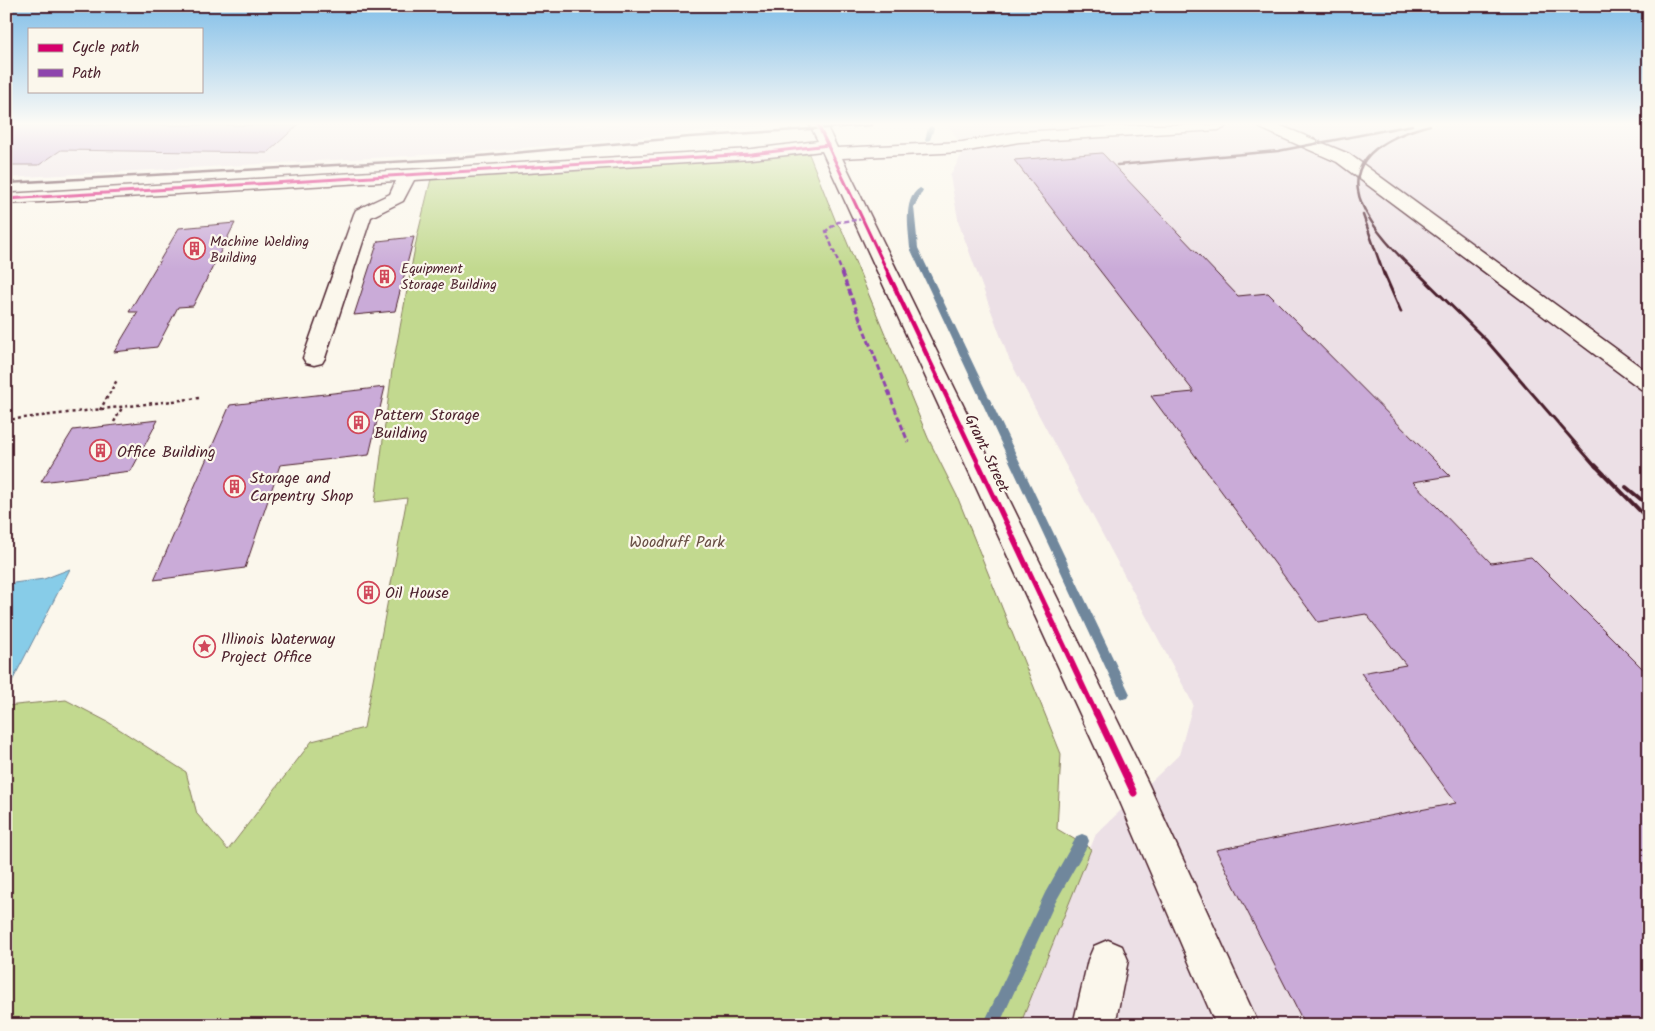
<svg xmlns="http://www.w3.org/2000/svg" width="1655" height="1031" font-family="Kalam,sans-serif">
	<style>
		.built { fill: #ece0e6 }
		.green { fill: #c2d98f; stroke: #867c5d }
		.water { fill: #87cce8; stroke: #6f879c }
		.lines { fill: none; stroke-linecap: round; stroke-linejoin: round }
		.stream { fill: #6f879c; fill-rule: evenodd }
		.building { fill: #caabd8; stroke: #4a1f2b }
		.minor-casing { stroke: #4a1f2b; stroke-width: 3 }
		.path { stroke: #4a1f2b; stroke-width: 2.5; stroke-dasharray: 3 3; stroke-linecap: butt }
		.minor { fill: #fbf7ec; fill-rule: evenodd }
		.rail-far2 { stroke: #4a1f2b; stroke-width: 2.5 }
		.rail-far1 { stroke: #4a1f2b; stroke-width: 3 }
		.rail { stroke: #4a1f2b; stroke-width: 4 }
		.quiet-far1 { stroke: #8e44ad; stroke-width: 2.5; stroke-dasharray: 5 2.5; stroke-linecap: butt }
		.quiet { stroke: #8e44ad; stroke-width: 3; stroke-dasharray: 6 3; stroke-linecap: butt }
		.cycleway-far3-casing { stroke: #fbf7ec; stroke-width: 5 }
		.cycleway-far2-casing { stroke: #fbf7ec; stroke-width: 7 }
		.cycleway-far1-casing { stroke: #fbf7ec; stroke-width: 9 }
		.cycleway-casing { stroke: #fbf7ec; stroke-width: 10 }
		.cycleway-far3 { stroke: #d6006c; stroke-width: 3 }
		.cycleway-far2 { stroke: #d6006c; stroke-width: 4.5 }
		.cycleway-far1 { stroke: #d6006c; stroke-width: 5.5 }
		.cycleway { stroke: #d6006c; stroke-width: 7 }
		.labels { text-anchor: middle; stroke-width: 4.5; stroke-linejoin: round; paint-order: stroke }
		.far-poi-label { font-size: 14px; fill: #4a1f2b; stroke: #fbf7ec; text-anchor: start }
		.poi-label { font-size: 16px; fill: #4a1f2b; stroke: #fbf7ec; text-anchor: start }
		.street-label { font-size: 16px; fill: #4a1f2b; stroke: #fbf7ec }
		.park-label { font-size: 16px; fill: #684e44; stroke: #fbf7ec }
	</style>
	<rect width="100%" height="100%" fill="#fbf7ec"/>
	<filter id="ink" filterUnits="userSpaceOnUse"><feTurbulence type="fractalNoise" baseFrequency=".02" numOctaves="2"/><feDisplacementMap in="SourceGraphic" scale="10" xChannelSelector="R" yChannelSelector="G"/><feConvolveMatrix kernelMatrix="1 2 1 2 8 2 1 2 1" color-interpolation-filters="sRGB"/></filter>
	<g filter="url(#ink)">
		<g class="built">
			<polygon points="6,125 774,125 480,152 6,178"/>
			<polygon points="984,125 1649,125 1649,1025 1020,1025 1096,834 1179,755 1193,704 1009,359 959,224 950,176 962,154 962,147 949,126"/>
		</g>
		<polygon class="green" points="809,154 836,222 842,230 928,438 957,496 1061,754 1057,829 1091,849 1020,1025 6,1025 6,706 66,700 108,722 186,772 197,814 228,850 312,741 364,728 407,498 375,502 392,370 417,237 431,179"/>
		<polygon class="water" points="70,569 6,693 6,584 44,579"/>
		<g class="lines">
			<g class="stream">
				<polygon points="931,126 934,128 930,140 925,141 928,128"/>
				<path d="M920,188L923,190L914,207L918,248L1130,694L1128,698L1124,699L1120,698L1118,694L910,248C909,230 902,199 920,188Z"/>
				<polygon points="1082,834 1087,836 1089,841 1087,846 1055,903 999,1025 983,1025 1045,893 1077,836"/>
			</g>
		</g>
		<g class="building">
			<polygon points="6,125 298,125 267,153 61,150 39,165 6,165"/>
			<polygon points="1102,153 1238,296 1268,293 1450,476 1413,482 1491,563 1531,557 1649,675 1649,1025 1305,1025 1216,850 1456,803 1361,673 1406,665 1366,614 1318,622 1151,396 1194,392 1014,160"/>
			<polygon points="235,223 193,306 178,307 157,347 114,352 138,312 129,312 179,228"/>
			<polygon points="414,237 395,311 354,315 378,241"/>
			<polygon points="385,387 369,455 280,465 245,568 154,580 230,405"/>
			<polygon points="158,420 131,471 41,482 73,430"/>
		</g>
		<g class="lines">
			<defs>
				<g id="minor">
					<polygon points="810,125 826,125 837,148 962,142 1019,132 1143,125 1226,125 1224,128 1218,130 1019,142 962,152 842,158 1147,781 1259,1025 1216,1025 1118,797 822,151 751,159 414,180 403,201 371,217 325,358 322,363 314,365 306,363 303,358 354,214 356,210 390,194 396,181 6,204 6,194 751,149 818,141"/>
					<polygon points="1258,125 1279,125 1349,154 1649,373 1649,391 1641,389 1337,162 1260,128"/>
					<polygon points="1108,940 1122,946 1128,960 1115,1025 1073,1025 1088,960 1094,946"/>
				</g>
			</defs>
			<use href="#minor" class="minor-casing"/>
			<g class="path">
				<polyline points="100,410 117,380"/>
				<polyline points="6,420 199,398"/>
				<polyline points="114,422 122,408"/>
			</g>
			<use href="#minor" class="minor"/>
			<g class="rail-far2">
				<polyline points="1117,165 1278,151 1412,125"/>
				<polyline points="6,183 446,159 689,137 872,125"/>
				<polyline points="1363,215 1384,275"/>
				<path d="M1419,275C1355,216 1316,155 1430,125"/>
			</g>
			<g class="rail-far1">
				<polyline points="1384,273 1401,312"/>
				<polyline points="1418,273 1486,340 1596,467"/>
			</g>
			<g class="rail">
				<polyline points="1595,465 1649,520"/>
				<polyline points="1626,487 1649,506"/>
			</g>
			<polyline class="quiet-far1" points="843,275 826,231 838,222 864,219"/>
			<polyline class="quiet" points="842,273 908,442"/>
			<defs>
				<g id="cycleway-far3">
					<polyline points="818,125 889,275"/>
					<polyline points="6,199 751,154 828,145"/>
				</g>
				<polyline id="cycleway-far2" points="888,273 980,467"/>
				<polyline id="cycleway-far1" points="979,465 1096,714"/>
				<polyline id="cycleway" points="1096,712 1134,793"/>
			</defs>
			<use href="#cycleway-far3" class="cycleway-far3-casing"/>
			<use href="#cycleway-far2" class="cycleway-far2-casing"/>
			<use href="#cycleway-far1" class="cycleway-far1-casing"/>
			<use href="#cycleway" class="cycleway-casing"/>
			<use href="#cycleway-far3" class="cycleway-far3"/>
			<use href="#cycleway-far2" class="cycleway-far2"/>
			<use href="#cycleway-far1" class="cycleway-far1"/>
			<use href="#cycleway" class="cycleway"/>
		</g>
	</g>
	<linearGradient id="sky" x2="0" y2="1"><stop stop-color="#81bee8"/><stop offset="0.46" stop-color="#fdfbf6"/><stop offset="1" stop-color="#fdfbf6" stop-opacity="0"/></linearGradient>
	<rect width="1655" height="269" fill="url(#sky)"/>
	<defs>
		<symbol id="building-ring" viewBox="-11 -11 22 22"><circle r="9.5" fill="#fbf7ec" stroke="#d1495b" stroke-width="1.5"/><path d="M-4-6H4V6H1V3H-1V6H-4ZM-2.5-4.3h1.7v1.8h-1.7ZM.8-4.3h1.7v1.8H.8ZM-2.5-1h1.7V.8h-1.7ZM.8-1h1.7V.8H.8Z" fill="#d1495b"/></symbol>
		<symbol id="sight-ring" viewBox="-11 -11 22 22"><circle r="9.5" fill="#fbf7ec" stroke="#d1495b" stroke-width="1.5"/><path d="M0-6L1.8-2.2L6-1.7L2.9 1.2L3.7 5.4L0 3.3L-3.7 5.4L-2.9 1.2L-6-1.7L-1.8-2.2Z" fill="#d1495b"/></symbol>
	</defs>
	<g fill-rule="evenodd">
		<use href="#building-ring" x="182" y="236" width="25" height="25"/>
		<use href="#building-ring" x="372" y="264" width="25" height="25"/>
		<use href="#building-ring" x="346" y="410" width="25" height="25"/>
		<use href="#building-ring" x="88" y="438" width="25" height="25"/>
		<use href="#building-ring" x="222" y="474" width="25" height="25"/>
		<use href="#building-ring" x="356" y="580" width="25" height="25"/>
		<use href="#sight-ring" x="192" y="634" width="25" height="25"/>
	</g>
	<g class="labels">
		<g class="far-poi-label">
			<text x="210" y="246">Machine Welding<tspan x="210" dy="16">Building</tspan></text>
			<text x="401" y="273">Equipment<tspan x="401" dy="16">Storage Building</tspan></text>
		</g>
		<g class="poi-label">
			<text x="374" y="420">Pattern Storage<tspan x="374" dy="18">Building</tspan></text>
			<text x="117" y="457">Office Building</text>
			<text x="250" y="483">Storage and<tspan x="250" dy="18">Carpentry Shop</tspan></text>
			<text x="385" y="598">Oil House</text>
			<text x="221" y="644">Illinois Waterway<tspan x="221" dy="18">Project Office</tspan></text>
		</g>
		<g class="street-label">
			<text transform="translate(988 453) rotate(65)" y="6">Grant Street</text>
		</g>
		<g class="park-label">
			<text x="677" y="547">Woodruff Park</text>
		</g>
	</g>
	<rect width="1655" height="1031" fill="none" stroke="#fbf7ec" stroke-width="25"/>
	<rect x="12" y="12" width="1630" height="1006" fill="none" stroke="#4a1f2b" stroke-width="2" filter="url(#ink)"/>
	<rect x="28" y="28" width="175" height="65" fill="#fbf7ec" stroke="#b4a19f"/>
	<rect x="38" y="44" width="25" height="8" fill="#d6006c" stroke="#b4a19f"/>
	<text x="72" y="52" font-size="15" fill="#4a1f2b">Cycle path</text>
	<rect x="38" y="69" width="25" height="8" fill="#8e44ad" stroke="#b4a19f"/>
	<text x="72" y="78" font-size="15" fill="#4a1f2b">Path</text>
</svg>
